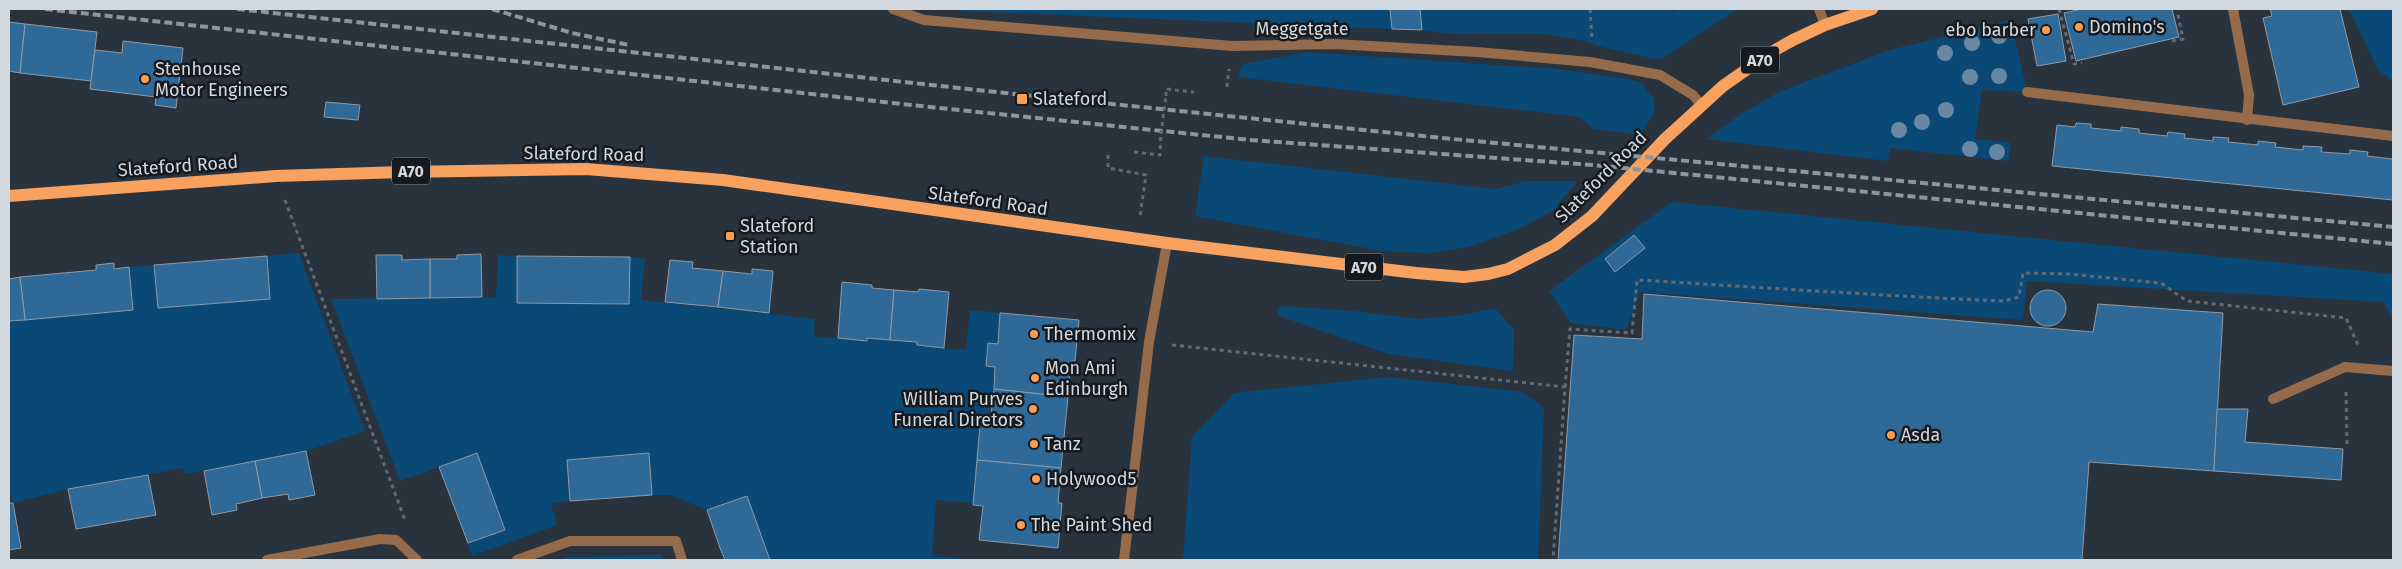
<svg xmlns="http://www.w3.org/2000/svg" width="2402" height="569" font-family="'Fira Sans',sans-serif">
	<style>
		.green { fill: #0a4975 }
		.building { fill: #2f6998; stroke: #8f9ba7 }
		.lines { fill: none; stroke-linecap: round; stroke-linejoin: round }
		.path { stroke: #626b74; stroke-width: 3; stroke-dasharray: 4 4; stroke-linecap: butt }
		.service { stroke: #966b4c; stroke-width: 10 }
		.minor { stroke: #966b4c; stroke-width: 10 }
		.tertiary { stroke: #966b4c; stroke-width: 10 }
		.primary { stroke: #f9a15e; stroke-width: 12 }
		.rail { stroke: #8d959d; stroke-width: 4; stroke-dasharray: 8 4; stroke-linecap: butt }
		.path-bridge { stroke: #626b74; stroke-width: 3; stroke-dasharray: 4 4; stroke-linecap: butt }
		.tree { fill: #6987a3 }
		.poi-dot { fill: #fc9d53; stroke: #161a1f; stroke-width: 2 }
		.labels { text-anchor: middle; stroke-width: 5; stroke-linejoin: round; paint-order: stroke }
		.shield { fill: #161a1f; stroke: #9a9fa5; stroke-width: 1 }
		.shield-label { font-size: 16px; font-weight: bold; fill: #d2d8df }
		.poi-label { font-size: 18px; fill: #d2d8df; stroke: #161a1f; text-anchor: start }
		.street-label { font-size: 18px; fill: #d2d8df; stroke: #161a1f }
	</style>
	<rect width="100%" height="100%" fill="#29333d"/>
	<g class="green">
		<polygon points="955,9 1390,9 1392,29 966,11"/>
		<polygon points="1420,9 1671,9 1673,12 1680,9 1737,9 1660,60 1602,47 1585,41 1545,34 1455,34 1422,30"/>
		<polygon points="2349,9 2393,9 2393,81 2378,70"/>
		<polygon points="2011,20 2027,92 1982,90 1975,139 2011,143 2008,161 1890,148 1888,161 1707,139 1738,116 1779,92 1890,50"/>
		<polygon points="1308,52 1557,69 1629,79 1641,83 1654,98 1655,110 1641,135 1593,129 1579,117 1238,77 1242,64"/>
		<polygon points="1204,156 1494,189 1528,181 1577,181 1554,210 1521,228 1469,247 1428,253 1382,251 1195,216"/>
		<polygon points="1672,202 2393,274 2393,318 2383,302 2027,281 2023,320 1640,292 1626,330 1571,323 1549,291"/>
		<polygon points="299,253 365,431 306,451 184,474 183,468 68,489 13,503 9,487 9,321 133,310 129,267 154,265 158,308 270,299 267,256"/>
		<path d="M498,255L517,256V303L629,304L630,257L645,259L641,300L815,319L814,336L867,341V338L917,342V346L966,350L970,310L1000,313L998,344H988L986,365L995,367C992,413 982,458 973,503L936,500L932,556L980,560H770L747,496L707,510L670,495H652L649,453L567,460L570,501L551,504L557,525L472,556L468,543L505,529L477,454L400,481L331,299L496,298Z"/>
		<polygon points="1282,306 1353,311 1419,319 1457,316 1495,308 1514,330 1513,371 1389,354 1279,316 1277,311"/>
		<polygon points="1387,377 1523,392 1544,408 1538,560 1183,560 1192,437 1234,393"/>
		<polygon points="661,555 663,560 559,560 567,557"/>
	</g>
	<g class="building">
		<polygon points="1390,9 1420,9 1422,30 1392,29"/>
		<polygon points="2082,9 2172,9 2179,37 2076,61 2064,13"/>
		<polygon points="2270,9 2340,9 2359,87 2283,105 2263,18 2272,16"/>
		<polygon points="2058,14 2066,61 2037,66 2028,19"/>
		<polygon points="9,22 25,24 20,73 9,71"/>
		<polygon points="25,24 97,32 91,81 20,73"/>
		<polygon points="123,41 183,48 176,108 155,105 156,97 90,89 95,50 122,53"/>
		<polygon points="326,102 360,105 358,120 324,117"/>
		<polygon points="2076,123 2091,124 2091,128 2121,131 2121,127 2139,129 2139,133 2167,136 2168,132 2185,134 2184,138 2213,141 2213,137 2229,138 2228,142 2258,145 2258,141 2276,143 2275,147 2303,150 2303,146 2322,147 2321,152 2350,154 2350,150 2368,152 2367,156 2393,159 2393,200 2052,166 2057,125 2075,127"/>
		<polygon points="1634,235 1645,248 1615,272 1605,259"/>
		<polygon points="481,254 482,297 430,298 430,259 457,259 457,255"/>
		<polygon points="376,255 402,255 402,260 430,259 430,298 377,299"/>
		<polygon points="267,256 270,299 158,308 154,265"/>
		<polygon points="517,256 630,257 629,304 517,303"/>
		<polygon points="670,260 693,262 692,268 723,271 718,307 665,302"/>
		<polygon points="114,263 114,269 129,267 133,310 25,320 20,277 96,270 96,265"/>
		<polygon points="752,269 773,271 769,313 718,307 723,271 752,274"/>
		<polygon points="20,277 25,320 9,321 9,279"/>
		<polygon points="842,282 872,285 872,288 894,290 890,340 867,338 867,341 838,338"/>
		<polygon points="919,289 949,292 944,348 917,345 917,342 890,340 894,290 918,292"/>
		<circle cx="2048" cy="308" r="18"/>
		<polygon points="1644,294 2093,332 2098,304 2223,313 2214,471 2089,462 2082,560 1558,560 1574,335 1642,339"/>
		<polygon points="1000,313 1079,320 1075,361 1071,361 1068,397 994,389 995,367 986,366 988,343 998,344"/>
		<polygon points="994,389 1068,397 1061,468 977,460 981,414 991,415"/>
		<polygon points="2217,409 2248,409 2245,442 2343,449 2341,480 2214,471"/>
		<polygon points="306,451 315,495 289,500 288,494 262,498 255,461"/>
		<polygon points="477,453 505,530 468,543 439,467"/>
		<polygon points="649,453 652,495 570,501 567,460"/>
		<polygon points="977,460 1061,468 1058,503 1062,503 1058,548 979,540 983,506 973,505"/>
		<polygon points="255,461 262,498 236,504 237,510 212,515 204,471"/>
		<polygon points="148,475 156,515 76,529 68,489"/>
		<polygon points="747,496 770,560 725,560 720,548 707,510"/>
		<polygon points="9,503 13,503 21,548 9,550"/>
	</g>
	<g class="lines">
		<g class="path">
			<polyline points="1590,9 1592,39"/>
			<polyline points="2059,9 2074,64 2082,63"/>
			<polyline points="2172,41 2183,39 2178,15"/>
			<polyline points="1227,87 1229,69"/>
			<polyline points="1166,96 1166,89 1194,92"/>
			<polyline points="1134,152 1160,155 1161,134"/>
			<polyline points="1108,155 1108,168 1146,175 1140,216"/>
			<polyline points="285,200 405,520"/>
			<polyline points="1172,345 1565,387 1553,560"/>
			<path d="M1565,387L1570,329L1632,333L1637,280C1760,287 1882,296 2004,301L2019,297L2023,273L2068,274L2161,283L2187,301L2346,318L2358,345"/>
			<polyline points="2346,392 2347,444"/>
		</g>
		<g class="service">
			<polyline points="893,9 924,20 1232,46 1334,44 1477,52 1590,62 1660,75 1693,95 1701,105"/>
			<polyline points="2233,9 2249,95 2247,120"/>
			<polyline points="2027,92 2393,136"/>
			<polyline points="2273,399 2345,367"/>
		</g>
		<g class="minor">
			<polyline points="1819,9 1825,25"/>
			<polyline points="2345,367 2393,371"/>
			<polyline points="267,560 380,539 396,540 417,560"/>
			<polyline points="517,560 570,541 676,541 682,560"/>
		</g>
		<polyline class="tertiary" points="1124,560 1149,342 1167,243"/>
		<polyline class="primary" points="9,196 276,176 403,172 586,169 723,180 1167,243 1416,273 1464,277 1488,274 1508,269 1555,245 1592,216 1665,139 1723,86 1770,53 1793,40 1825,25 1872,9"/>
		<g class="rail">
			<polyline points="45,9 911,105 1250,140 1593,165 2393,244"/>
			<polyline points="237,9 1005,93 1442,138 2393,227"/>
			<polyline points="492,9 572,33 629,45"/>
		</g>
		<polyline class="path-bridge" points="1161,134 1166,96"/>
	</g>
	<g class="tree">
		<circle cx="1999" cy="36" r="8"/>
		<circle cx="1972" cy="43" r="8"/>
		<circle cx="1945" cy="53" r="8"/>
		<circle cx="1999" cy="76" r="8"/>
		<circle cx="1970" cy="77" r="8"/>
		<circle cx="1946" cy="110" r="8"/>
		<circle cx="1922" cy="122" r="8"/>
		<circle cx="1899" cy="130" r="8"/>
		<circle cx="1970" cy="149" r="8"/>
		<circle cx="1997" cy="152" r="8"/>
	</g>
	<g class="poi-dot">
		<circle cx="2079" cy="27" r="5"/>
		<circle cx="2046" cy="30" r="5"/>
		<circle cx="145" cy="79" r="5"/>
		<rect x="1016" y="93" width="12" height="12" rx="2.5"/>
		<rect x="725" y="231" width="10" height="10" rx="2.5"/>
		<circle cx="1034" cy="334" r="5"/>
		<circle cx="1035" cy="378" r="5"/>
		<circle cx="1033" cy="409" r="5"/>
		<circle cx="1891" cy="435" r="5"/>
		<circle cx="1034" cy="444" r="5"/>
		<circle cx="1036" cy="479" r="5"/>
		<circle cx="1021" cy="525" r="5"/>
	</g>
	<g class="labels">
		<g class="shield">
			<rect x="1741" y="46.5" width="38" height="27" rx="4"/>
			<rect x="392" y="157.5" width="38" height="27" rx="4"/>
			<rect x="1345" y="253.5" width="38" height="27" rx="4"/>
		</g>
		<g class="shield-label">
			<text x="1760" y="66">A70</text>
			<text x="411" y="177">A70</text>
			<text x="1364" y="273">A70</text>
		</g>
		<g class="poi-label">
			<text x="2089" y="33">Domino's</text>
			<text x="2036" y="36" text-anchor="end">ebo barber</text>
			<text x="155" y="75">Stenhouse<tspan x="155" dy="21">Motor Engineers</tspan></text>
			<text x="1033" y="105">Slateford</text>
			<text x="740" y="232">Slateford<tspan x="740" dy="21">Station</tspan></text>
			<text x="1044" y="340">Thermomix</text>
			<text x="1045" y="374">Mon Ami<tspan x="1045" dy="21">Edinburgh</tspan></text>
			<text x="1023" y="405" text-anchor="end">William Purves<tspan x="1023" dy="21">Funeral Diretors</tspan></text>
			<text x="1901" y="441">Asda</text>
			<text x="1044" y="450">Tanz</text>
			<text x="1046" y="485">Holywood5</text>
			<text x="1031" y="531">The Paint Shed</text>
		</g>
		<g class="street-label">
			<text x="1302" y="35">Meggetgate</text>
			<text transform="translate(584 154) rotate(1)" y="6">Slateford Road</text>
			<text transform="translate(178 166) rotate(-4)" y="6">Slateford Road</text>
			<text transform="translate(1601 177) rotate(-45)" y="6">Slateford Road</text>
			<text transform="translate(988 201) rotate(8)" y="6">Slateford Road</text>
		</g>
	</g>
	<rect width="2402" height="569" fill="none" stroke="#d2d8df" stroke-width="20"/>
</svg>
